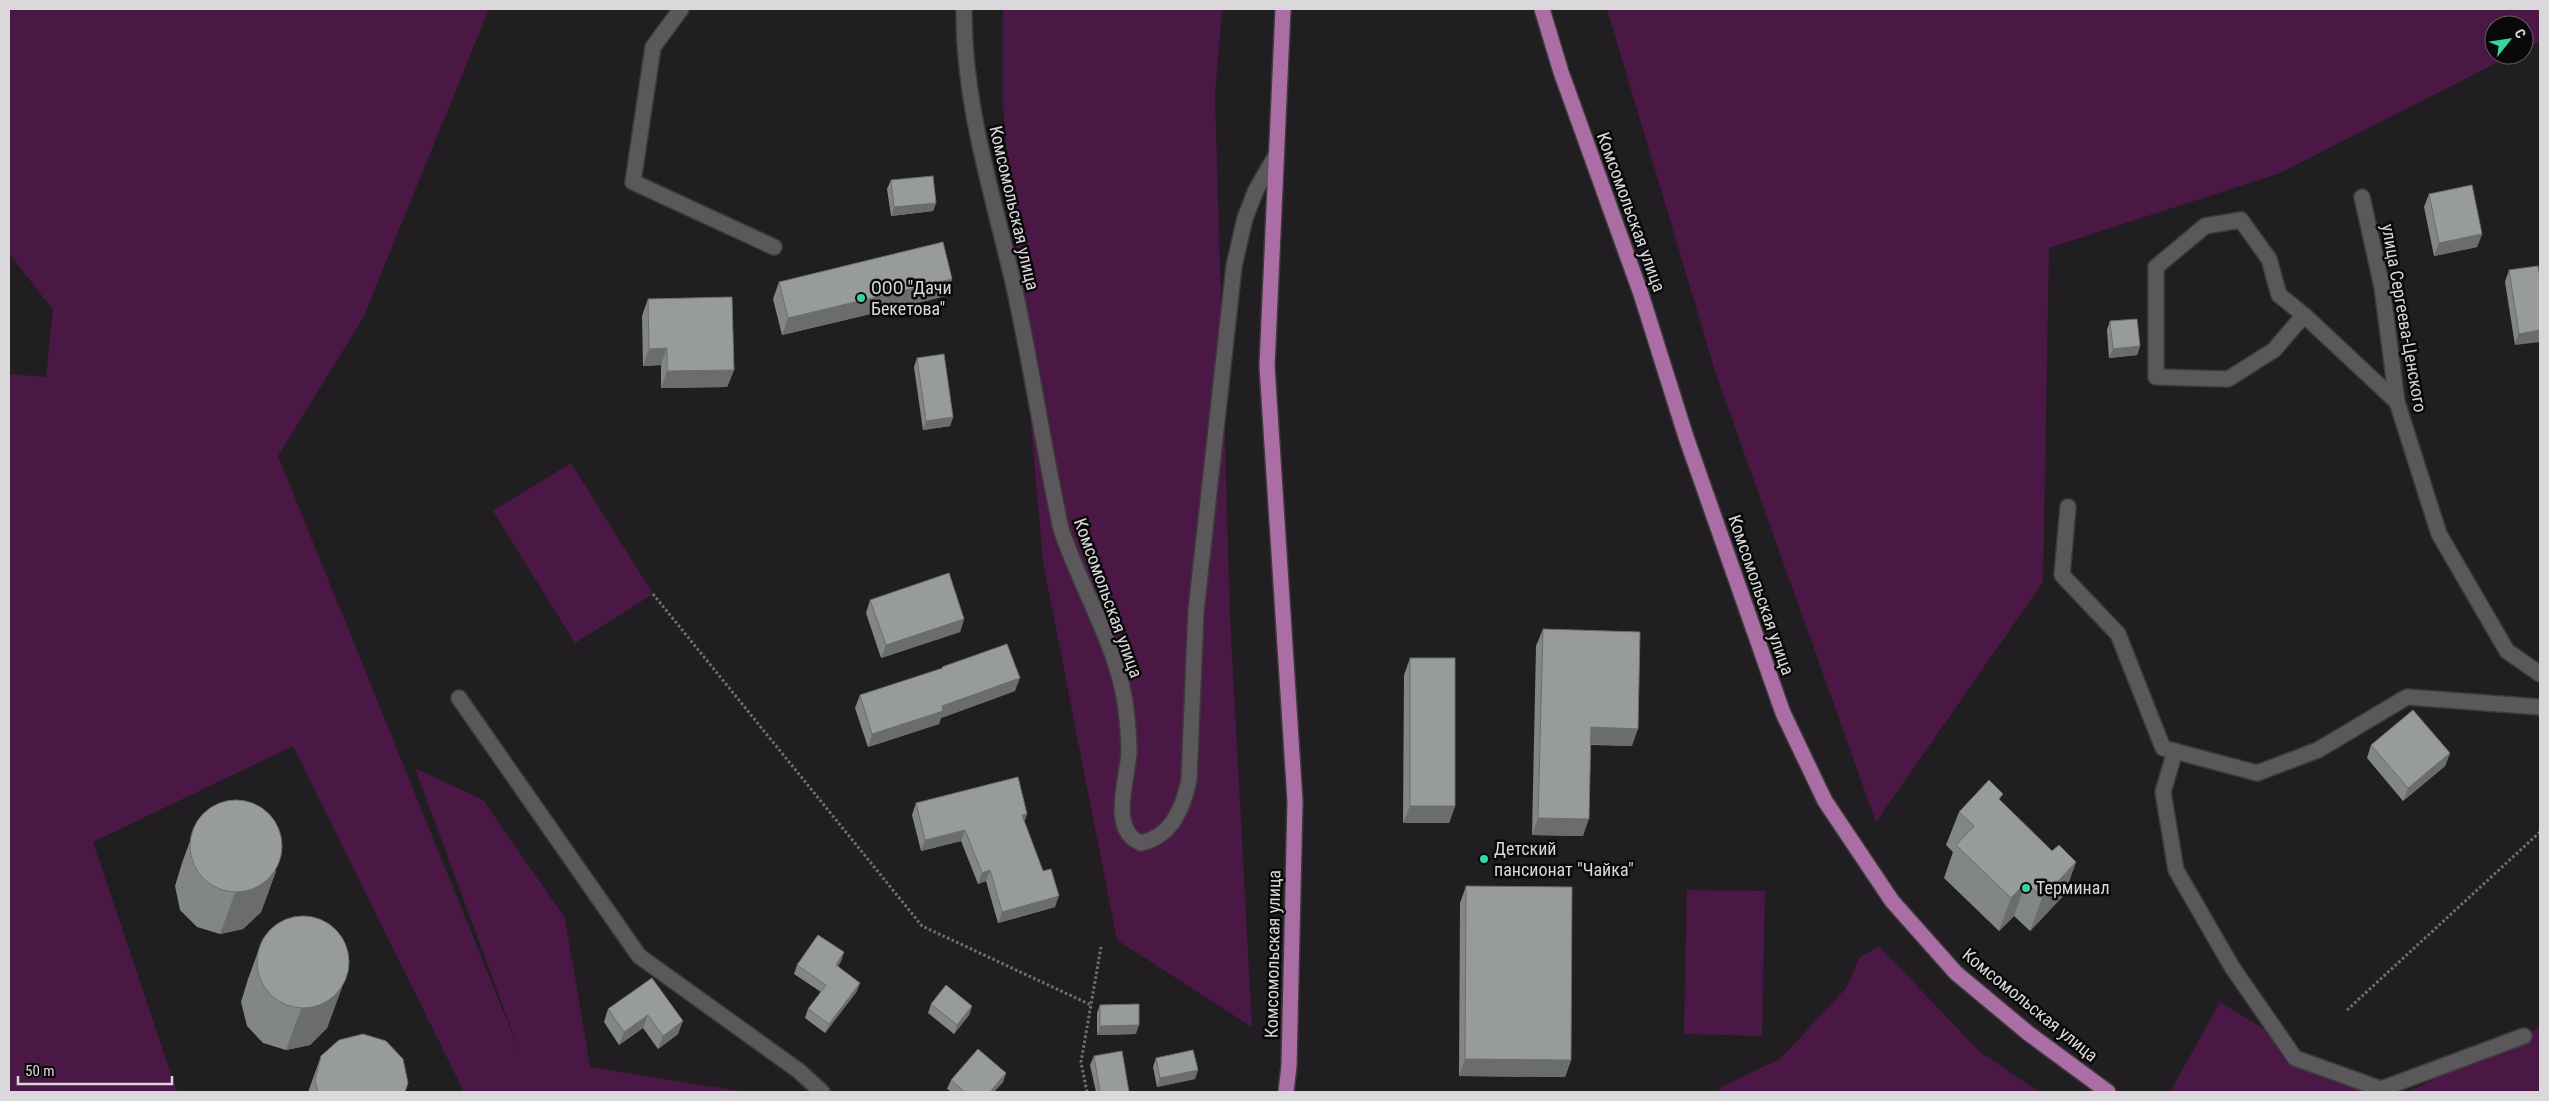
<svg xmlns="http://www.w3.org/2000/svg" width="2549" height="1101" font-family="'Roboto Condensed',sans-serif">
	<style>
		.green { fill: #4b1846 }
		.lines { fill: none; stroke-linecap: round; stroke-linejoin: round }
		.minor-casing { stroke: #3d3a3c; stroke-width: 18 }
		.major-casing { stroke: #3d3a3c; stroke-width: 18 }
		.path { stroke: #727072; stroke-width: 3; stroke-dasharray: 2.5 2.5; stroke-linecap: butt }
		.minor { stroke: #5b585b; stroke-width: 15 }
		.major { stroke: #ab6ea4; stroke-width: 15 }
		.wall { fill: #828684 }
		.shaded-wall { fill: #6a6d6c }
		.building { fill: #979c9a; stroke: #6a6d6c }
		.poi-dot { fill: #37d4a6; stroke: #0a090a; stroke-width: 2 }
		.labels { text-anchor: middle; stroke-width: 5; stroke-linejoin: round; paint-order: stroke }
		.street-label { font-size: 18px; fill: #dad8da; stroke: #0a090a }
		.poi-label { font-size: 18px; fill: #dad8da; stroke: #0a090a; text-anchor: start }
	</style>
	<rect width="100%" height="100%" fill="#211e21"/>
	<g class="green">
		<polygon points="9,9 489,9 363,318 278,456 521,1055 415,768 483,800 565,918 590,1067 745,1092 464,1092 293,746 93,842 177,1092 9,1092 9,374 46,377 53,310 9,253"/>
		<polygon points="1003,9 1222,9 1215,95 1230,618 1252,1027 1117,940 1043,562 1003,108"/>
		<polygon points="1607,9 2540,9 2540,41 2524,49 2524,25 2494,25 2494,55 2512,55 2280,173 2049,248 2043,582 1876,822 1716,374"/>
		<polygon points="571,463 653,594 575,643 493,511"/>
		<polygon points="1687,890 1765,891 1762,1036 1684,1034"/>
		<polygon points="1879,946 1979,1051 2039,1092 1717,1092 1721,1087 1780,1059 1847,987 1859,958"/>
		<polygon points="2220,1002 2366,1092 2170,1092"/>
		<polygon points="2540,1027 2540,1092 2408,1092"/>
	</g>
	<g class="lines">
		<defs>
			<g id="minor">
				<polyline points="681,9 653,47 633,182 774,247"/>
				<path d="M964,9C963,106 994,197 1015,291C1032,370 1044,450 1061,529C1081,590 1122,653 1127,718C1128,729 1129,741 1129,752C1128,778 1108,830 1141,843C1172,836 1183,808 1189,780L1196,611L1234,266L1245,218L1256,190L1275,157"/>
				<polyline points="2362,197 2382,287 2397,402 2439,534 2507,651 2540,674"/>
				<polyline points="2304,315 2279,295 2269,259 2241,220 2205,226 2156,267 2156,377 2228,379 2274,350 2304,315 2397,402"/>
				<polyline points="2068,507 2062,575 2118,634 2163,748 2257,773 2318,750 2407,697 2540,707"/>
				<polyline points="459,698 639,956 799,1071 822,1092"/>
				<polyline points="2175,751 2163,792 2176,870 2232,967 2295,1058 2381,1089 2524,1036"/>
			</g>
			<g id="major">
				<polyline points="1283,9 1267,366 1295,801 1289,1066 1286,1092"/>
				<polyline points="1542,9 1561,72 1641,294 1686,437 1783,713 1825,801 1892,901 1956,973 2028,1033 2108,1092"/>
			</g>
		</defs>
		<use href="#minor" class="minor-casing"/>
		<use href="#major" class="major-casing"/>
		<g class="path">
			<polyline points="653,594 922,926 1091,1005"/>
			<polyline points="2347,1010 2540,832"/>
			<polyline points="1087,1092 1081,1062 1101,947"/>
		</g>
		<use href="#minor" class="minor"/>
		<use href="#major" class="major"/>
	</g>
	<g class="wall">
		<polygon points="891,180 936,203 933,211 891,216 887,189"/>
		<polygon points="2429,194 2482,234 2477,247 2434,256 2424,207"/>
		<polygon points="2509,270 2540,278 2515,345 2505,282"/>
		<polygon points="952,279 946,296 782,335 773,299 779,282"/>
		<polygon points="648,299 734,370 727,387 661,388 661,365 643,366 642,316"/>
		<polygon points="2110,321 2140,346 2137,355 2109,358 2107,330"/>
		<polygon points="917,358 953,417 950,426 923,430 914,367"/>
		<polygon points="870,600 964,619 960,632 881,658 866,613"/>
		<polygon points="1543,629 1632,746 1591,745 1583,836 1532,835 1536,646"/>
		<polygon points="1410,658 1455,806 1449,823 1403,823 1404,675"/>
		<polygon points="942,667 1015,691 941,718 939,724 868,747 855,708 860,695 942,669"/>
		<polygon points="2371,745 2450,753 2445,766 2403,801 2367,758"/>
		<polygon points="2001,802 2052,851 2076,862 2064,895 2030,931 2014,916 1999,931 1944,878 1953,852 1946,845 1959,812"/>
		<polygon points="916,803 1027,814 1024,822 1055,907 998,923 986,881 978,884 961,841 921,851 912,815"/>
		<polygon points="197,822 276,871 261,912 243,929 220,934 197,927 180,910 175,886 182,863"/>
		<polygon points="1466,886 1571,1060 1565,1077 1459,1076 1460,903"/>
		<polygon points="263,938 342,987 327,1028 310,1045 286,1050 263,1043 247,1026 241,1002 248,979"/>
		<polygon points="844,952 841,961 838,966 857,991 825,1033 805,1018 808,1009 821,992 794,974 797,965"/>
		<polygon points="652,978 678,1034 658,1049 643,1028 619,1045 604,1022 608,1009"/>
		<polygon points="931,1004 972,1006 969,1015 954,1034 928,1013"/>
		<polygon points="1100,1005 1136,1034 1097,1035 1097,1013"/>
		<polygon points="321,1056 405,1092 308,1092"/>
		<polygon points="1094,1056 1129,1092 1096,1092 1090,1065"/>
		<polygon points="1156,1058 1198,1070 1195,1079 1157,1087 1153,1067"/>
		<polygon points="1006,1073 1003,1082 994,1092 952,1092 947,1089 951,1080"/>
	</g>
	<g class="shaded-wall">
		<polygon points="936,203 933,211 891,216 894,207"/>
		<polygon points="2482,234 2477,247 2434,256 2439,243"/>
		<polygon points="952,279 946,296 782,335 788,318"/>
		<polygon points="2540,330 2540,342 2515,345 2519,334"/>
		<polygon points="2140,346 2137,355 2109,358 2113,349"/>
		<polygon points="667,348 661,365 643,366 649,349"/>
		<polygon points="734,370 727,387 661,388 667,371"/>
		<polygon points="953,417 950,426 923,430 926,421"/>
		<polygon points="964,619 960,632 881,658 886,645"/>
		<polygon points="1020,678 1015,691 941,718 939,724 868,747 872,734 942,706"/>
		<polygon points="1591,727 1638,729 1632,746 1585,744"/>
		<polygon points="2450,753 2445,766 2403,801 2408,788"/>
		<polygon points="1410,806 1455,806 1449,823 1403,823"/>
		<polygon points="1027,814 1023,825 1022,815"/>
		<polygon points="1538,818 1589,819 1583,836 1532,835"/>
		<polygon points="965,830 961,841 921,851 925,840"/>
		<polygon points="2076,862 2064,895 2030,931 2042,898"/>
		<polygon points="990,870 986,881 978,884 982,873"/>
		<polygon points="276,871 261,912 243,929 220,934 235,893"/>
		<polygon points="2026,882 2014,916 1999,931 2011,898"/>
		<polygon points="1059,896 1055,907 998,923 1002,912"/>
		<polygon points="844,952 841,961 833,974 836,965"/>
		<polygon points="860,983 857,991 825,1033 829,1024"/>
		<polygon points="342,987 327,1028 310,1045 286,1050 301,1009"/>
		<polygon points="972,1006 969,1015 954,1034 957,1025"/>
		<polygon points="648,1015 643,1028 619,1045 624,1032"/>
		<polygon points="683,1021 678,1034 658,1049 663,1036"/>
		<polygon points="1139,1025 1136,1034 1097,1035 1100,1026"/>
		<polygon points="1465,1059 1571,1060 1565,1077 1459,1076"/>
		<polygon points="1198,1070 1195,1079 1157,1087 1160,1078"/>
		<polygon points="1006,1073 1003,1082 994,1092 990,1092"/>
	</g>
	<g class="building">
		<polygon points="933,176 936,203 894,207 891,180"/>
		<polygon points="2472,185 2482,234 2439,243 2429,194"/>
		<polygon points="943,242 952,279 788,318 779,282"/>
		<polygon points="2538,266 2540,278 2540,330 2519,334 2509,270"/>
		<polygon points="732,297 734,370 667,371 667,348 649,349 648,299"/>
		<polygon points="2137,319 2140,346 2113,349 2110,321"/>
		<polygon points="944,354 953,417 926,421 917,358"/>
		<polygon points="949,573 964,619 886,645 870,600"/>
		<polygon points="1543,629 1640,632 1638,729 1591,727 1589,819 1538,818"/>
		<polygon points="1007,644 1020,678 942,706 943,711 872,734 860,695 943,668 942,667"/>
		<rect x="1410" y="658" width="45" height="148"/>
		<polygon points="2413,710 2450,753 2408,788 2371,745"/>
		<polygon points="1018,777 1027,814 1022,815 1043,871 1051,869 1059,896 1002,912 990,870 982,873 965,830 925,840 916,803"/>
		<polygon points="1989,780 2003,794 1999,799 2052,851 2059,845 2076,862 2042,898 2026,882 2011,898 1956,845 1974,826 1959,812"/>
		<circle cx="236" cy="846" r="46"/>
		<polygon points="1466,886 1572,887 1571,1060 1465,1059"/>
		<circle cx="303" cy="962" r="46"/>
		<polygon points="818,935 844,952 836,965 860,983 829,1024 808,1009 826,985 797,965"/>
		<polygon points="652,978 683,1021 663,1036 648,1015 624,1032 608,1009"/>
		<polygon points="946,985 972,1006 957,1025 931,1004"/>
		<polygon points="1139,1004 1139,1025 1100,1026 1100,1005"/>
		<polygon points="363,1034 386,1041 403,1059 408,1083 405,1092 318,1092 315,1080 321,1056 339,1040"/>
		<polygon points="978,1049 1006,1073 990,1092 965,1092 951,1080"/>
		<polygon points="1193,1050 1198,1070 1160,1078 1156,1058"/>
		<polygon points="1122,1051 1129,1092 1100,1092 1094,1056"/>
	</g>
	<g class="poi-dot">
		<circle cx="861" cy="298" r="5"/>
		<circle cx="1484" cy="859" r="5"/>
		<circle cx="2026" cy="888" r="5"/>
	</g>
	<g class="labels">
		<g class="street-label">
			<text transform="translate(1014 208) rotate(77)" y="6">Комсомольская улица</text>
			<text transform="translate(1631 212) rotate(70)" y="6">Комсомольская улица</text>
			<text transform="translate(2404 318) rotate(80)" y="6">улица Сергеева-Ценского</text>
			<text transform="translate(1761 595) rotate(71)" y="6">Комсомольская улица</text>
			<text transform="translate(1108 598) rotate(70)" y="6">Комсомольская улица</text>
			<text transform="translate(1273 954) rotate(-89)" y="6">Комсомольская улица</text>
			<text transform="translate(2030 1005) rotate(39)" y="6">Комсомольская улица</text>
		</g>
		<g class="poi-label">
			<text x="871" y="294">ООО "Дачи<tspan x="871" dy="21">Бекетова"</tspan></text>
			<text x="1494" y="855">Детский<tspan x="1494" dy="21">пансионат "Чайка"</tspan></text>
			<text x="2036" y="894">Терминал</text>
		</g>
	</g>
	<rect width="2549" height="1101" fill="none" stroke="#dad8da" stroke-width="20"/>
	<g transform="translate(2509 40) rotate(60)"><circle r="24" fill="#0a090a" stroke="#5d5c5d"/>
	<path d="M0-4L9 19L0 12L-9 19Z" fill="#37d4a6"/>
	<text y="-8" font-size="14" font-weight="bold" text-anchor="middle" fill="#dad8da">С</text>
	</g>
	<path d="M18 1076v8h154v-8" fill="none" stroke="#dad8da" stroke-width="2.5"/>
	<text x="25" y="1076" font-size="15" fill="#dad8da" stroke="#0a090a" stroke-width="4" paint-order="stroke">50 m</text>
</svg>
